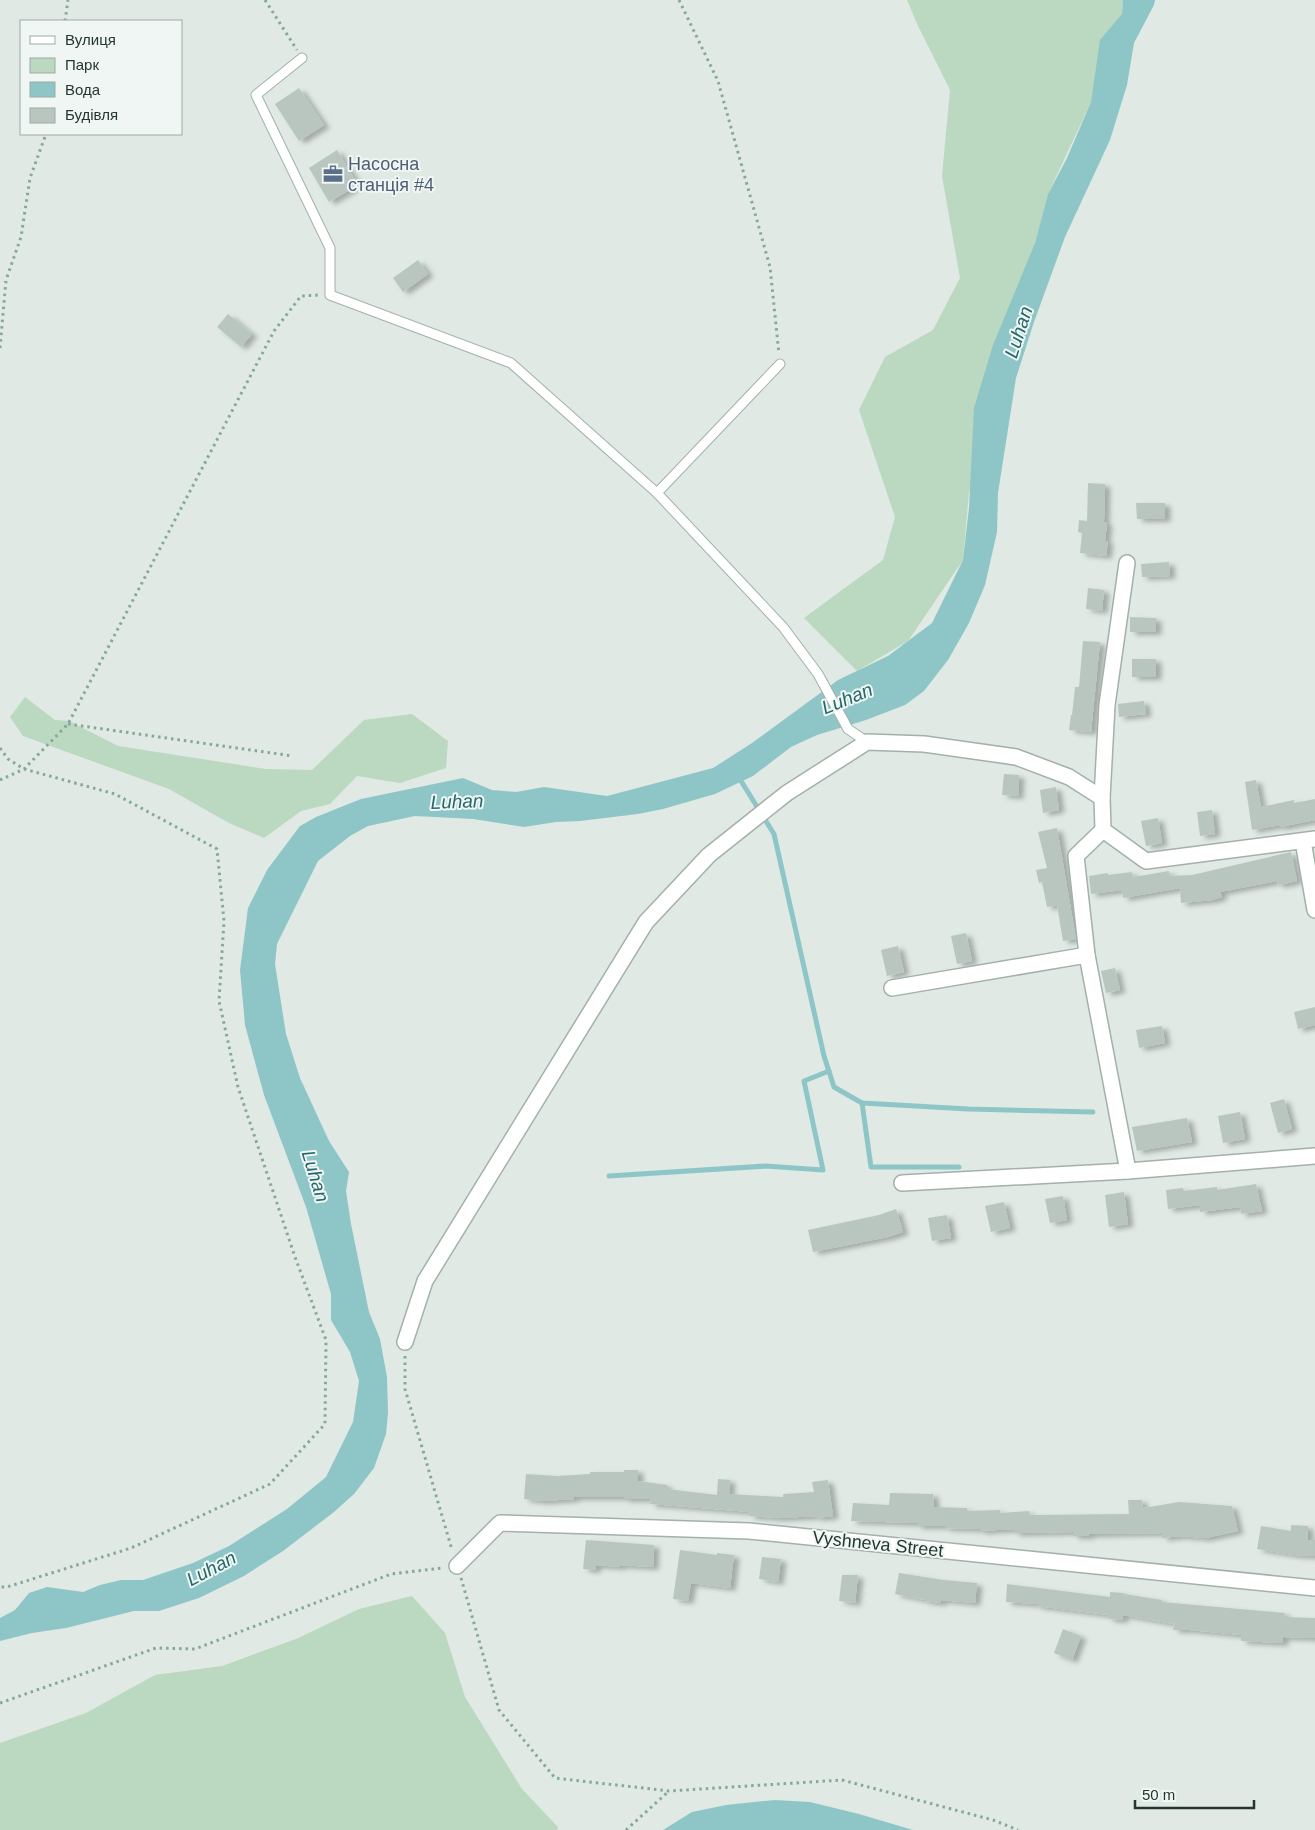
<svg xmlns="http://www.w3.org/2000/svg" width="1315" height="1830" font-family="Helvetica,sans-serif">
	<style>
		.green { fill: #bbd8c0 }
		.water { fill: #8ec6c8 }
		.lines { fill: none; stroke-linecap: round; stroke-linejoin: round }
		.stream { stroke: #8ec6c8; stroke-width: 5 }
		.building { fill: #b9c6c0; filter: url(#shadow) }
		.lane-casing { stroke: #a4b0aa; stroke-width: 11 }
		.street-casing { stroke: #a4b0aa; stroke-width: 18 }
		.path { stroke: #84a999; stroke-width: 3; stroke-dasharray: 2.5 4; stroke-linecap: butt }
		.lane { stroke: #fff; stroke-width: 9 }
		.street { stroke: #fff; stroke-width: 15 }
		.labels { text-anchor: middle; stroke-width: 4; stroke-linejoin: round; paint-order: stroke }
		.service-label { font-size: 18px; fill: #4e5e75; stroke: #f0f6f3; text-anchor: start }
		.street-label { font-size: 18px; fill: #233730; stroke: #f0f6f3 }
		.water-label { font-size: 19px; font-style: italic; fill: #25686c; stroke: #f0f6f3 }
	</style>
	<defs>
		<filter id="shadow"><feDropShadow dx="5.5" dy="3" stdDeviation="2.5" flood-color="#0004"/></filter>
	</defs>
	<rect width="100%" height="100%" fill="#e0e9e4"/>
	<g class="green">
		<polygon points="907,0 1123,0 1122,14 1091,102 1048,194 969,492 963,560 908,641 857,671 804,618 883,560 895,517 859,410 885,357 933,330 960,278 942,176 950,90 918,26"/>
		<polygon points="25,697 55,720 69,721 118,746 266,769 312,770 364,720 412,714 448,741 446,768 400,783 357,776 330,804 301,811 264,838 229,823 169,789 23,736 10,717"/>
		<polygon points="412,1596 445,1633 465,1697 522,1789 558,1827 557,1830 0,1830 0,1743 86,1713 155,1675 222,1666 296,1639 359,1609"/>
	</g>
	<g class="water">
		<polygon points="1123,0 1155,0 1154,5 1134,43 1127,85 1110,140 1065,237 1034,322 1016,378 998,493 997,532 985,585 969,623 948,660 924,691 905,705 866,720 817,735 791,747 753,776 715,794 663,809 638,814 580,821 556,822 524,827 473,819 415,816 368,826 350,836 318,861 277,944 275,964 286,1034 300,1078 329,1141 349,1172 346,1191 351,1224 369,1312 380,1339 387,1377 388,1413 386,1434 374,1468 354,1494 334,1512 283,1551 244,1576 199,1598 159,1611 134,1611 66,1628 32,1633 0,1641 0,1618 15,1610 29,1593 47,1587 83,1592 100,1585 121,1580 143,1580 193,1563 229,1546 287,1509 326,1477 353,1422 359,1381 350,1352 331,1320 331,1294 306,1207 264,1095 245,1025 240,970 248,908 267,870 300,826 316,817 361,799 463,778 492,790 516,792 544,787 607,796 713,768 752,743 838,680 888,656 932,623 963,560 969,508 974,408 993,345 1035,243 1048,194 1067,158 1091,102 1100,40 1122,14"/>
		<polygon points="775,1800 810,1802 859,1814 913,1830 663,1830 692,1812 726,1805"/>
	</g>
	<g class="lines">
		<g class="stream">
			<polyline points="738,776 774,834 824,1056 834,1087 862,1103 968,1109 1093,1112"/>
			<polyline points="862,1103 871,1167 959,1167"/>
			<polyline points="609,1176 766,1166 823,1170 804,1081 829,1071"/>
		</g>
	</g>
	<g class="building">
		<polygon points="299,88 324,125 299,141 275,104"/>
		<polygon points="337,150 358,185 329,202 309,168"/>
		<polygon points="418,260 428,274 403,292 393,278"/>
		<polygon points="228,314 252,334 241,347 217,327"/>
		<polygon points="1088,483 1105,484 1104,522 1107,523 1105,541 1108,541 1106,556 1080,553 1082,533 1078,532 1079,520 1087,521"/>
		<polygon points="1136,503 1165,503 1165,519 1137,519"/>
		<polygon points="1169,562 1170,576 1142,577 1141,564"/>
		<polygon points="1088,588 1104,590 1102,611 1086,609"/>
		<polygon points="1130,617 1156,618 1156,632 1130,632"/>
		<polygon points="1083,641 1100,642 1091,732 1069,730 1071,715 1072,715 1075,687 1079,687"/>
		<rect x="1132" y="659" width="24" height="18"/>
		<polygon points="1144,701 1146,714 1119,717 1118,704"/>
		<polygon points="1004,774 1019,775 1018,796 1002,795"/>
		<polygon points="1256,780 1261,807 1294,800 1294,803 1315,799 1315,820 1280,827 1280,825 1252,830 1245,782"/>
		<polygon points="1056,787 1059,810 1043,813 1040,790"/>
		<polygon points="1212,810 1215,834 1200,836 1197,812"/>
		<polygon points="1158,818 1162,843 1146,846 1141,821"/>
		<polygon points="1057,828 1076,939 1063,941 1057,905 1047,907 1042,882 1039,883 1036,870 1047,868 1038,832"/>
		<polygon points="1291,852 1297,881 1278,885 1277,881 1220,892 1222,897 1212,900 1181,903 1180,888 1123,898 1122,890 1091,894 1089,876 1108,873 1108,875 1132,872 1133,877 1169,871 1170,876 1192,875"/>
		<polygon points="966,933 972,961 957,964 951,936"/>
		<polygon points="898,946 904,972 887,976 881,950"/>
		<polygon points="1115,968 1120,990 1106,993 1101,971"/>
		<polygon points="1315,1007 1315,1025 1298,1029 1294,1012"/>
		<polygon points="1162,1026 1165,1043 1139,1048 1136,1030"/>
		<polygon points="1284,1099 1292,1129 1278,1133 1270,1103"/>
		<polygon points="1240,1112 1245,1139 1223,1143 1218,1116"/>
		<polygon points="1187,1118 1192,1142 1137,1151 1132,1127"/>
		<polygon points="1256,1184 1262,1211 1241,1214 1240,1207 1200,1212 1200,1205 1168,1209 1166,1190 1183,1188 1184,1191 1217,1187 1217,1190"/>
		<polygon points="1124,1192 1128,1224 1109,1227 1105,1195"/>
		<polygon points="1063,1196 1067,1220 1050,1223 1045,1199"/>
		<polygon points="1004,1202 1010,1228 991,1232 985,1206"/>
		<polygon points="896,1209 903,1232 888,1237 813,1252 808,1230 879,1215"/>
		<polygon points="947,1215 951,1238 932,1241 928,1218"/>
		<polygon points="624,1470 638,1470 638,1481 667,1485 667,1489 717,1495 718,1479 730,1480 729,1494 783,1497 783,1494 814,1492 812,1482 828,1480 833,1516 817,1518 817,1516 780,1518 749,1516 750,1512 664,1505 650,1504 651,1499 624,1499 624,1497 574,1497 574,1499 543,1501 524,1499 526,1474 557,1476 590,1474 590,1472 624,1472"/>
		<polygon points="890,1493 933,1494 934,1507 967,1508 967,1511 1000,1510 1000,1513 1029,1511 1029,1515 1129,1514 1128,1500 1142,1500 1143,1508 1179,1502 1232,1506 1238,1531 1206,1538 1180,1536 1162,1538 1162,1533 1089,1534 1089,1536 1073,1536 1073,1532 1014,1533 1014,1529 980,1531 980,1529 945,1528 945,1526 917,1526 917,1523 851,1521 853,1503 889,1505"/>
		<polygon points="1291,1525 1308,1526 1308,1540 1315,1540 1315,1556 1295,1555 1257,1549 1261,1526 1291,1531"/>
		<polygon points="586,1540 654,1545 653,1567 620,1565 620,1567 596,1565 595,1570 583,1569"/>
		<polygon points="680,1550 717,1555 717,1553 734,1555 730,1588 691,1583 688,1601 673,1599"/>
		<polygon points="762,1557 781,1559 778,1582 759,1579"/>
		<polygon points="899,1573 943,1580 977,1583 975,1603 941,1600 941,1603 925,1601 925,1600 895,1594"/>
		<polygon points="842,1575 858,1575 855,1603 839,1601"/>
		<polygon points="1007,1584 1110,1597 1110,1592 1124,1593 1124,1594 1162,1600 1162,1602 1285,1613 1284,1617 1315,1618 1315,1638 1283,1637 1283,1643 1241,1641 1241,1635 1190,1630 1173,1630 1174,1624 1123,1615 1123,1620 1108,1619 1109,1615 1037,1606 1037,1604 1006,1602"/>
		<polygon points="1063,1629 1081,1636 1072,1660 1054,1653"/>
	</g>
	<g class="lines">
		<defs>
			<g id="lane">
				<polyline points="302,58 256,95 330,248 330,295 511,363 657,493"/>
				<polyline points="780,364 657,493 783,627 818,674 848,729 867,742"/>
			</g>
			<g id="street">
				<polyline points="1102,798 1107,705 1127,563"/>
				<polyline points="1103,830 1076,856 1087,955 1128,1171"/>
				<polyline points="1303,841 1315,910"/>
				<polyline points="892,988 1087,955"/>
				<polyline points="902,1183 1128,1171 1315,1156"/>
				<polyline points="405,1342 425,1281 646,922 709,855 787,793 867,742 924,744 1016,757 1069,777 1102,798 1103,830 1146,861 1315,839"/>
				<polyline points="457,1566 500,1523 749,1531 1315,1588"/>
			</g>
		</defs>
		<use href="#lane" class="lane-casing"/>
		<use href="#street" class="street-casing"/>
		<g class="path">
			<polyline points="265,0 297,50"/>
			<polyline points="679,0 718,81 770,267 779,354"/>
			<polyline points="65,21 68,0"/>
			<polyline points="0,348 6,280 21,237 30,178 46,134"/>
			<polyline points="68,724 293,756"/>
			<polyline points="0,748 8,759 24,769 115,794 217,849 224,921 219,1001 238,1087 295,1257 326,1340 325,1424 270,1484 131,1548 7,1587 0,1587"/>
			<polyline points="0,780 24,769 68,724 274,331 301,296 319,295"/>
			<polyline points="405,1356 405,1389 452,1550"/>
			<polyline points="461,1578 499,1710 555,1778 669,1791 842,1780 993,1820 1018,1830"/>
			<polyline points="0,1703 156,1648 195,1649 391,1574 443,1568"/>
			<polyline points="626,1830 669,1791"/>
		</g>
		<use href="#lane" class="lane"/>
		<use href="#street" class="street"/>
	</g>
	<defs>
		<symbol id="office-bare" viewBox="-9 -9 18 18"><path d="M-6-3h4V-5.5h4V-3h4V5H-6ZM-1-4.5V-3h2v-1.5ZM-6 0V1H6V0Z" fill="#5c6f8a" stroke="#f0f6f3" stroke-width="2.5" paint-order="stroke"/></symbol>
	</defs>
	<g fill-rule="evenodd">
		<use href="#office-bare" x="319" y="160" width="28" height="28"/>
	</g>
	<g class="labels">
		<g class="service-label">
			<text x="348" y="170">Насосна<tspan x="348" dy="21">станція #4</tspan></text>
		</g>
		<g class="street-label">
			<text transform="translate(878 1544) rotate(6)" y="6">Vyshneva Street</text>
		</g>
		<g class="water-label">
			<text transform="translate(1018 332) rotate(-72)" y="7">Luhan</text>
			<text transform="translate(847 698) rotate(-22)" y="7">Luhan</text>
			<text transform="translate(457 801) rotate(-2)" y="7">Luhan</text>
			<text transform="translate(316 1176) rotate(73)" y="7">Luhan</text>
			<text transform="translate(211 1568) rotate(-28)" y="7">Luhan</text>
		</g>
	</g>
	<rect x="20" y="20" width="162" height="115" fill="#f0f6f3" stroke="#9eaaa5"/>
	<rect x="30" y="36" width="25" height="8" fill="#ffffff" stroke="#9eaaa5"/>
	<text x="65" y="45" font-size="15" fill="#233730">Вулиця</text>
	<rect x="30" y="58" width="25" height="15" fill="#bbd8c0" stroke="#9eaaa5"/>
	<text x="65" y="70" font-size="15" fill="#233730">Парк</text>
	<rect x="30" y="82" width="25" height="15" fill="#8ec6c8" stroke="#9eaaa5"/>
	<text x="65" y="95" font-size="15" fill="#233730">Вода</text>
	<rect x="30" y="108" width="25" height="15" fill="#b9c6c0" stroke="#9eaaa5"/>
	<text x="65" y="120" font-size="15" fill="#233730">Будівля</text>
	<path d="M1135 1800v8h119v-8" fill="none" stroke="#233730" stroke-width="2.5"/>
	<text x="1142" y="1800" font-size="15" fill="#233730" stroke="#f0f6f3" stroke-width="4" paint-order="stroke">50 m</text>
</svg>
